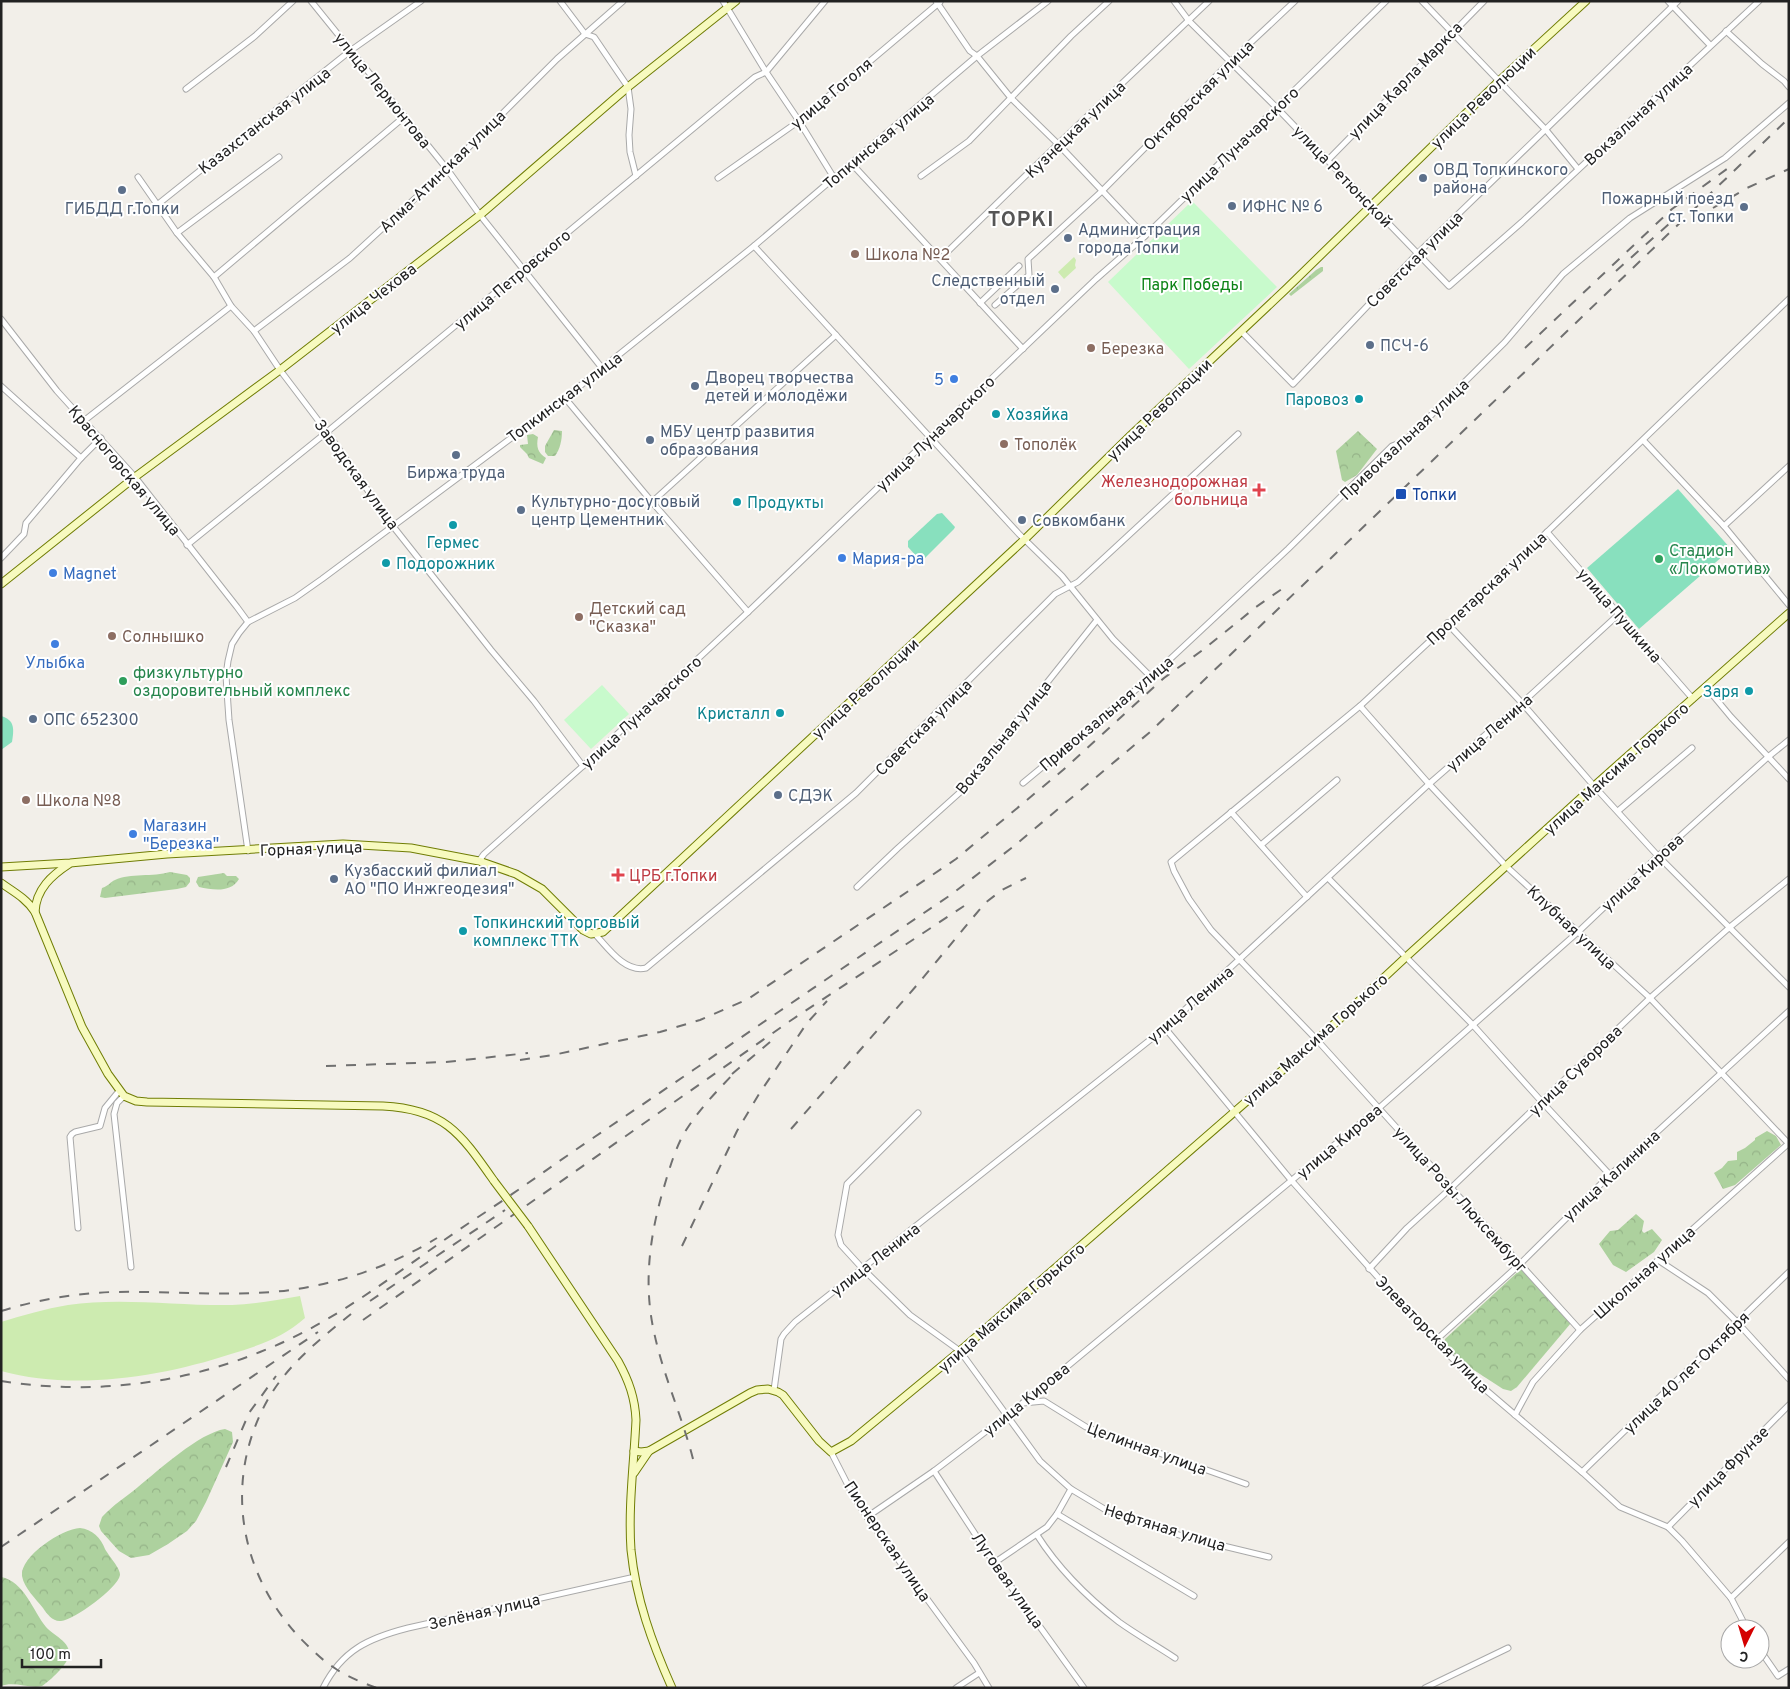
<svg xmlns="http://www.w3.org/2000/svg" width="1790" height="1689" font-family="Overpass,sans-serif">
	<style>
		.grass { fill: #cdebb0 }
		.forest { fill: url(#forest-crowns) }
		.park { fill: #c8facc }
		.pitch { fill: #88e0be }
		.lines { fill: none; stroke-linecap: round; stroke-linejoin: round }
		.street-casing { stroke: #a9a9a9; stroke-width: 7 }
		.secondary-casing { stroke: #707d05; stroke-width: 9 }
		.street { stroke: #fff; stroke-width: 5 }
		.secondary { stroke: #f7fabf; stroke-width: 7 }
		.rail { stroke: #707070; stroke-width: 2; stroke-dasharray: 10 10; stroke-linecap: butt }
		.secondary-bridge-casing { stroke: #707d05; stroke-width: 9; stroke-linecap: butt }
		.secondary-bridge { stroke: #f7fabf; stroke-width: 7 }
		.service-dot { fill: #5c6f8a; stroke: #fff; stroke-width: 2 }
		.education-dot { fill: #8d6e63; stroke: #fff; stroke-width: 2 }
		.shop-dot { fill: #3f7fe0; stroke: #fff; stroke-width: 2 }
		.culture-dot { fill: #0f9aa8; stroke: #fff; stroke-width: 2 }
		.health-dot { fill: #e0444e; stroke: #fff; stroke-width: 2 }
		.transit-dot { fill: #1a4fb4; stroke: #fff; stroke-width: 2 }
		.leisure-dot { fill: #2e9e5b; stroke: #fff; stroke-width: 2 }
		.labels { text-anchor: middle; stroke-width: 4; stroke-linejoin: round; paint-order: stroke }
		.street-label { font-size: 16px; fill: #222; stroke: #fff }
		.service-label { font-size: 16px; fill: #4e5e75; stroke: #fff; text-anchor: start }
		.education-label { font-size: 16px; fill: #785e54; stroke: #fff; text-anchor: start }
		.park-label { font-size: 16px; fill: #0c8416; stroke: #fff }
		.shop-label { font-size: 16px; fill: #366cbe; stroke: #fff; text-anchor: start }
		.culture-label { font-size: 16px; fill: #0d838f; stroke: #fff; text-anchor: start }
		.health-label { font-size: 16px; fill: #be3a42; stroke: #fff; text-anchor: end }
		.transit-label { font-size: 16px; fill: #164399; stroke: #fff; text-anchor: start }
		.leisure-label { font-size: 16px; fill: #27864d; stroke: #fff; text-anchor: start }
		.district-label { font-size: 21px; font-weight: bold; letter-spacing: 1px; fill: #555; stroke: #fff }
	</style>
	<defs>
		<pattern id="forest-crowns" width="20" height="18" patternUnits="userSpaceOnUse" patternTransform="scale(1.25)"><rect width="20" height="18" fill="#add19e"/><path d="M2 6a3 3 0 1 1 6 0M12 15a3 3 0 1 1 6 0" fill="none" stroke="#95b388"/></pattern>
	</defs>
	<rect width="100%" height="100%" fill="#f2efe9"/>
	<g class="grass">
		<polygon points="1074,257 1076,260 1075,265 1076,268 1064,279 1058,272"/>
		<path d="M300,1296L305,1318C284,1337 258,1346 231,1354C161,1377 73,1391 1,1371V1322C23,1315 45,1309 68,1305C120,1297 179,1306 232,1305C255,1304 277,1300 300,1296Z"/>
	</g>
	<g class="forest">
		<polygon points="1321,267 1323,267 1323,271 1291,296 1289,294 1316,270"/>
		<path d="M554,430L562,431C562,440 560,449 555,456H548L545,452V446Z"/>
		<polygon points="1358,431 1377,449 1357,475 1345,482 1342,480 1336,451"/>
		<path d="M533,434L538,437C536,447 538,453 546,458L543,464L529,458L527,454L520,447V445L528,444L527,435Z"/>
		<path d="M170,872L187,875L190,878V882L186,887L177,889L105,898L100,897L102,888C110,885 110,882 115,880C130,873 153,877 170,872Z"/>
		<path d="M224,873L227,876H236L239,879C231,893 213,890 199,887L196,882L198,877Z"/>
		<polygon points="1767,1131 1776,1136 1781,1145 1735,1185 1723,1189 1714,1173 1722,1168 1728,1161 1737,1160 1737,1152 1745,1148 1755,1140 1755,1138"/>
		<polygon points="1636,1214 1644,1221 1642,1231 1644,1233 1652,1229 1662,1240 1654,1252 1626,1272 1613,1265 1599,1244 1610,1231 1618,1230"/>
		<polygon points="1522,1268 1571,1323 1517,1387 1511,1391 1503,1389 1463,1363 1444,1344 1445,1339"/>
		<path d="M225,1429L232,1432L233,1442L206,1502L196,1521L187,1531L168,1544L149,1555L131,1558L119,1551L101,1531L99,1526L102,1517C113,1505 126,1497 138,1487C159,1470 199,1433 225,1429Z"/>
		<path d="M80,1528C92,1529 101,1538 105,1549C108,1555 121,1569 120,1575C118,1588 74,1620 61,1621C53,1622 47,1614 43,1608C36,1599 24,1588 22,1576C20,1556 62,1529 80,1528Z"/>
		<path d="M1,1577C24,1581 33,1611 46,1627C53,1635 71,1642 69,1655C68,1664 50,1681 42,1686C30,1689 14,1681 1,1686Z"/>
	</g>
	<g class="park">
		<polygon points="1192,201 1277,287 1189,369 1108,282"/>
		<polygon points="602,685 629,714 591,749 564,720"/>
	</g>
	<g class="pitch">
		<polygon points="1678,489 1731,549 1639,629 1587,568"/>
		<polygon points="942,513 955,527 954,529 924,559 918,558 908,547 908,541 937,514"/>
		<path d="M1,716C15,720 14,729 12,742L1,750Z"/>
	</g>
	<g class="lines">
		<defs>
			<g id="street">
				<polyline points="311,1 447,169 480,215 602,368"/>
				<polyline points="560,1 585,34 594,37 628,87 631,109 629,135 630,152 636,176"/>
				<polyline points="723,1 766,72 799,121 834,178"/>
				<polyline points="936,1 970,51 977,56 1011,98 1058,144 1145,236"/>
				<polyline points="1174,1 1189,21 1276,107 1449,286 1522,222 1759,1"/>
				<polyline points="1422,1 1546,130 1578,169"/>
				<polyline points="1668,1 1710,45"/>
				<polyline points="1726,31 1762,64 1784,81 1789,87"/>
				<polyline points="186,89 255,36 293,1"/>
				<polyline points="1328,160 1484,1"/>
				<polyline points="852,164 1023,349"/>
				<polyline points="921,176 969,141 1071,36 1109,1"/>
				<polyline points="138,177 177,233 214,277 231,306 254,331 280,370 327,432 392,525 491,650 534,701 583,766"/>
				<polyline points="718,178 799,121 940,2"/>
				<polyline points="157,205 350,51 421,1"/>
				<polyline points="177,233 279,157"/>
				<polyline points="754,246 1019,534 1062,576 1113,639 1151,677"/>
				<polyline points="941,258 1058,144 1209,1"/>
				<polyline points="214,277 404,117"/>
				<polyline points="980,303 1019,266"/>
				<polyline points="995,305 1029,275 1028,259 1102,191 1230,62 1295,1"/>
				<polyline points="1,319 57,391 135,477 237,607 248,622"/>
				<polyline points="254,331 350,258 447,169 557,59 623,1"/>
				<polyline points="1241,331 1293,384 1417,254 1678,1"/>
				<polyline points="1,386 81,458 101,438"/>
				<polyline points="565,398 652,502 748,612"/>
				<polyline points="85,420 231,306"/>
				<polyline points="1643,440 1724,526 1789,605"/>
				<polyline points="652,502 836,335"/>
				<polyline points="1724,526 1789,466"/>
				<polyline points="1547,532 1693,699"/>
				<polyline points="187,545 327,432 755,77 766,72 825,1"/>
				<polyline points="1,558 24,534 26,523 81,458"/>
				<polyline points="1447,623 1522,703 1594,786 1658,856 1789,987"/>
				<polyline points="1706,687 1731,717 1789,779"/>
				<polyline points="1360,706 1429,784 1507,867 1650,998 1789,1144"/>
				<polyline points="1023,783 1151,677 1288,549 1392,446 1405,441 1505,342 1563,274 1630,218 1725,158 1789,103"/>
				<polyline points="1618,811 1692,748"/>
				<polyline points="1231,812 1307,897"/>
				<polyline points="1261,845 1337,780"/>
				<polyline points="248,851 229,720 226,676 228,661 232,644 239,633 248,622 295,598 322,579 565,398 754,246 977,56 1048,1"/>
				<polyline points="479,861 484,854 583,766 748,612 1034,338 1096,279 1145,236 1386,1"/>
				<polyline points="1328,878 1472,1024 1542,1102 1610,1175"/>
				<polyline points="857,887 898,848 967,786 1026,709 1097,620"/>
				<path d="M595,934C608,948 625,973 646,968L856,793L1055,594L1078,582L1238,434"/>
				<polyline points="1165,1028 1291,1180 1435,1341 1473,1379 1582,1472 1620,1507 1668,1527 1682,1541 1731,1598 1747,1629"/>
				<polyline points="124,1096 117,1103 114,1114 131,1267"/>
				<polyline points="918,1113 847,1184 838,1235 841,1245 863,1269 910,1315 960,1351 1040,1461 1071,1489 1106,1510 1182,1536 1269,1557"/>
				<polyline points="78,1228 70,1137 72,1134 75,1132 100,1126 105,1108 119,1091"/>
				<polyline points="1658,1260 1708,1293 1737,1322 1789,1379"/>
				<polyline points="1369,1269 1407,1228 1451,1188 1650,998 1730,927 1789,879"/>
				<polyline points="1580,1330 1317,1040 1211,930 1189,899 1174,871 1171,862 1360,706 1547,532 1789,299"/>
				<polyline points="1435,1341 1520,1264 1610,1175 1789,1011"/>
				<polyline points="774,1390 781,1339 784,1334 795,1322 1165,1028 1429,784 1522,703 1619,614"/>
				<polyline points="1023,1403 1044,1401 1086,1427 1246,1484"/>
				<polyline points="1515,1415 1533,1382 1580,1330 1789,1143"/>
				<polyline points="831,1452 853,1495 867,1517 974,1663 989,1688"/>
				<polyline points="934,1471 994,1563 1084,1688"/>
				<polyline points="1582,1472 1789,1272"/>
				<polyline points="1057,1514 1194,1596"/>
				<polyline points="867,1517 934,1471 1023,1403 1379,1108 1578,932 1658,856 1768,757 1789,740"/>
				<polyline points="1668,1527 1789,1405"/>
				<path d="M1037,1535C1058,1568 1088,1598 1119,1622C1137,1635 1157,1646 1175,1658"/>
				<polyline points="994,1563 1047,1527 1057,1514 1071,1489"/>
				<polyline points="1731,1598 1789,1542"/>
				<polyline points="1760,1650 1778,1676 1789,1669"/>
				<path d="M323,1688C342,1650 369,1638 408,1628L635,1577"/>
				<polyline points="956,1688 979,1673"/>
				<polyline points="1425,1688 1508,1648"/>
			</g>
			<g id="secondary">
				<polyline points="1,584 135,477 280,370 480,215 628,87 736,1"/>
				<polyline points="1,867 70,863 167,854 343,844 411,848 479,861 516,874 542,889 583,930 591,934 603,932 1025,539 1130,436 1286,289 1499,81 1586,1"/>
				<path d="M1,883C14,892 27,899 35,912L82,1027L108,1074L124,1096L136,1101L147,1102L383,1106C445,1109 461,1134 494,1181"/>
				<path d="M35,912C36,889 52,875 69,864"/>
				<path d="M528,1226L618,1361C629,1381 635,1398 636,1420C634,1463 628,1507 631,1550C636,1599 652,1643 672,1688"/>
				<polyline points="634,1451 641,1452 649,1451 750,1393 757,1390 768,1389 778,1392 783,1395 819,1441 831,1452 851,1441 960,1351 1317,1040 1406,957 1594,786 1789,613"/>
				<polyline points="634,1473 649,1451"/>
			</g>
		</defs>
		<use href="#street" class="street-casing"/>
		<use href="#secondary" class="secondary-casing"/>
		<use href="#street" class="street"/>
		<use href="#secondary" class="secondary"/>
		<g class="rail">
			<polyline points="1713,208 1747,188 1789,169"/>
			<polyline points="1616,271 1670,223"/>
			<polyline points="1525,348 1672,209 1731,166"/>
			<polyline points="520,1060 553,1055 660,1032 700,1020 748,999 956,859 1063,770 1164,678 1204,649 1256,607 1289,584"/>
			<polyline points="326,1066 446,1062 528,1053"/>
			<polyline points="732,1074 770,1042"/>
			<polyline points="791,1129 917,985 985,903 1002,890 1026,878"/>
			<polyline points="682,1246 737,1131 759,1094 807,1023 827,1001"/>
			<polyline points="370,1301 505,1210"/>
			<path d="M1,1311C37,1300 75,1293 113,1292C166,1291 219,1296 272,1292C330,1287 388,1268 437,1238"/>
			<path d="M351,1314C320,1339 287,1365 267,1401C223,1481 239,1574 301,1639C312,1650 323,1661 336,1669C348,1677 363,1683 377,1688"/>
			<polyline points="363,1320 790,1021 964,906"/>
			<path d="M1,1381C89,1395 178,1385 260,1352C340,1321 404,1266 475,1219C515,1193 553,1165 593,1138C713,1057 832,975 952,894L1014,846L1150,732L1789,118"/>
			<path d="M693,1459C682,1416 663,1375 654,1332C643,1283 650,1234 664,1187C669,1170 674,1153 682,1137C696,1112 718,1090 737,1070"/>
			<polyline points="226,1467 249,1413 276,1376"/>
			<polyline points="1,1547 318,1332"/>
		</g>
		<defs>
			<polyline id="secondary-bridge" points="494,1181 528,1226"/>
		</defs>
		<use href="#secondary-bridge" class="secondary-bridge-casing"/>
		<use href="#secondary-bridge" class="secondary-bridge"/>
	</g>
	<g class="service-dot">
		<circle cx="1423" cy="178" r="5"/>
		<circle cx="122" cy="190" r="5"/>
		<circle cx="1232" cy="206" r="5"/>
		<circle cx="1744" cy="207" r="5"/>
		<circle cx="1068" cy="238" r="5"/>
		<circle cx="1055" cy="289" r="5"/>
		<circle cx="1370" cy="345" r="5"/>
		<circle cx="695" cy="386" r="5"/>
		<circle cx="650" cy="440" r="5"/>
		<circle cx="456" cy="455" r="5"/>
		<circle cx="521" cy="510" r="5"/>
		<circle cx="1022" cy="520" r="5"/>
		<circle cx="33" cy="719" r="5"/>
		<circle cx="778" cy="795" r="5"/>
		<circle cx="334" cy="879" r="5"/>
	</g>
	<g class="education-dot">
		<circle cx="855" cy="254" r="5"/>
		<circle cx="1091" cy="348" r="5"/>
		<circle cx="1004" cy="444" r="5"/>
		<circle cx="579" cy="617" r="5"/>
		<circle cx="112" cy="636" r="5"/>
		<circle cx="26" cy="800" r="5"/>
	</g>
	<g class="shop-dot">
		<circle cx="954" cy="379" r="5"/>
		<circle cx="842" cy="558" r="5"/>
		<circle cx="53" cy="573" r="5"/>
		<circle cx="55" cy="644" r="5"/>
		<circle cx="133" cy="834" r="5"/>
	</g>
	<g class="culture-dot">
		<circle cx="1359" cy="399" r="5"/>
		<circle cx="996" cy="414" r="5"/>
		<circle cx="737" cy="502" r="5"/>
		<circle cx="453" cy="525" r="5"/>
		<circle cx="386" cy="563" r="5"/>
		<circle cx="1749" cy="691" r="5"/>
		<circle cx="780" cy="713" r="5"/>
		<circle cx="463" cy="931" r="5"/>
	</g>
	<g class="health-dot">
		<path d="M1256.5 482.5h5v5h5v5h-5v5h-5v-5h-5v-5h5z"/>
		<path d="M615.5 867.5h5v5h5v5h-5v5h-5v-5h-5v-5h5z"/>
	</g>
	<rect class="transit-dot" x="1395" y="488" width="12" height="12" rx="2.5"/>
	<g class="leisure-dot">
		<circle cx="1659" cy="559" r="5"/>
		<circle cx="123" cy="681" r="5"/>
	</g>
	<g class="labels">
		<g class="street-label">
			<text transform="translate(1405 80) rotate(-46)" y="6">улица Карла Маркса</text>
			<text transform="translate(383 90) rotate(51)" y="6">улица Лермонтова</text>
			<text transform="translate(831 93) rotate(-40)" y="6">улица Гоголя</text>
			<text transform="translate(1198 95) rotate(-45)" y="6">Октябрьская улица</text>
			<text transform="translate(1483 97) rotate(-44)" y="6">улица Революции</text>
			<text transform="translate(1638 114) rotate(-43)" y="6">Вокзальная улица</text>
			<text transform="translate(264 120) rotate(-38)" y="6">Казахстанская улица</text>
			<text transform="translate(1075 129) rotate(-44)" y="6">Кузнецкая улица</text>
			<text transform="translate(878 141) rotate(-40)" y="6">Топкинская улица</text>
			<text transform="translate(1239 144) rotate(-44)" y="6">улица Луначарского</text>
			<text transform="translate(442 171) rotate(-44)" y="6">Алма-Атинская улица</text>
			<text transform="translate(1343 176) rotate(46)" y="6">улица Ретюнской</text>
			<text transform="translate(1414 259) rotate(-45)" y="6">Советская улица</text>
			<text transform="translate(512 279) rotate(-40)" y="6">улица Петровского</text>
			<text transform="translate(373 298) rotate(-38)" y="6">улица Чехова</text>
			<text transform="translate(564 397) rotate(-37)" y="6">Топкинская улица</text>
			<text transform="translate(1159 409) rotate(-44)" y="6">улица Революции</text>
			<text transform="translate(935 433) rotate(-44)" y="6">улица Луначарского</text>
			<text transform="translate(1404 439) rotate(-43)" y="6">Привокзальная улица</text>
			<text transform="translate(125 470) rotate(50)" y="6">Красногорская улица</text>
			<text transform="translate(357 474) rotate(54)" y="6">Заводская улица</text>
			<text transform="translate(1486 588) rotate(-43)" y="6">Пролетарская улица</text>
			<text transform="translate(1620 615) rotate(49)" y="6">улица Пушкина</text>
			<text transform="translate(865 688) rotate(-43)" y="6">улица Революции</text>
			<text transform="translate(641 712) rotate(-43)" y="6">улица Луначарского</text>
			<text transform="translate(1106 713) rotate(-40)" y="6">Привокзальная улица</text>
			<text transform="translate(923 727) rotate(-45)" y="6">Советская улица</text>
			<text transform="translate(1489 732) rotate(-41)" y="6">улица Ленина</text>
			<text transform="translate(1003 737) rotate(-51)" y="6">Вокзальная улица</text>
			<text transform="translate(1616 768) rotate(-42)" y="6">улица Максима Горького</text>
			<text transform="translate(311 848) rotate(-2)" y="6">Горная улица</text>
			<text transform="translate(1642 872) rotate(-43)" y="6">улица Кирова</text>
			<text transform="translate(1572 927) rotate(43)" y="6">Клубная улица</text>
			<text transform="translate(1190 1004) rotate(-41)" y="6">улица Ленина</text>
			<text transform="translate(1315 1039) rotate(-42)" y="6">улица Максима Горького</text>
			<text transform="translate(1575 1070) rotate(-44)" y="6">улица Суворова</text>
			<text transform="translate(1339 1141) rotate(-40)" y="6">улица Кирова</text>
			<text transform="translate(1611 1175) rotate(-43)" y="6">улица Калинина</text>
			<text transform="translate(1461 1199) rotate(48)" y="6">улица Розы Люксембург</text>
			<text transform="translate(875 1259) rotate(-38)" y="6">улица Ленина</text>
			<text transform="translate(1644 1272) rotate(-42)" y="6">Школьная улица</text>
			<text transform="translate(1011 1307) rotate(-41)" y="6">улица Максима Горького</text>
			<text transform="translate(1433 1334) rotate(46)" y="6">Элеваторская улица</text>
			<text transform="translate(1686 1372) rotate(-44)" y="6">улица 40 лет Октября</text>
			<text transform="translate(1026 1399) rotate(-39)" y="6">улица Кирова</text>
			<text transform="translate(1147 1448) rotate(20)" y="6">Целинная улица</text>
			<text transform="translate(1728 1466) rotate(-45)" y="6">улица Фрунзе</text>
			<text transform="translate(1165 1527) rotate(17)" y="6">Нефтяная улица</text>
			<text transform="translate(888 1541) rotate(56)" y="6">Пионерская улица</text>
			<text transform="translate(1008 1580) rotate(55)" y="6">Луговая улица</text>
			<text transform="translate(484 1611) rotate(-13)" y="6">Зелёная улица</text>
		</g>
		<g class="service-label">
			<text x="1433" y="175">ОВД Топкинского<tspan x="1433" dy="18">района</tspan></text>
			<text x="1734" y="204" text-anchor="end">Пожарный поезд<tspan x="1734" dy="18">ст. Топки</tspan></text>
			<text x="1242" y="212">ИФНС № 6</text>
			<text x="122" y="214" text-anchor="middle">ГИБДД г.Топки</text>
			<text x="1078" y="235">Администрация<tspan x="1078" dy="18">города Топки</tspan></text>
			<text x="1045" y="286" text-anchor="end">Следственный<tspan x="1045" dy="18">отдел</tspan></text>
			<text x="1380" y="351">ПСЧ-6</text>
			<text x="705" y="383">Дворец творчества<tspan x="705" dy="18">детей и молодёжи</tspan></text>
			<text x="660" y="437">МБУ центр развития<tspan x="660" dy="18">образования</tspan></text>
			<text x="456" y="478" text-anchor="middle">Биржа труда</text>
			<text x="531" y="507">Культурно-досуговый<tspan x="531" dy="18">центр Цементник</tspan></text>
			<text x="1032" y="526">Совкомбанк</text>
			<text x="43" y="725">ОПС 652300</text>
			<text x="788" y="801">СДЭК</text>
			<text x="344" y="876">Кузбасский филиал<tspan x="344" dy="18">АО "ПО Инжгеодезия"</tspan></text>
		</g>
		<g class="education-label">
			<text x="865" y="260">Школа №2</text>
			<text x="1101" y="354">Березка</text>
			<text x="1014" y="450">Тополёк</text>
			<text x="589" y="614">Детский сад<tspan x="589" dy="18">"Сказка"</tspan></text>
			<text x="122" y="642">Солнышко</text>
			<text x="36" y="806">Школа №8</text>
		</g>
		<g class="park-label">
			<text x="1192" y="290">Парк Победы</text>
		</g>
		<g class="shop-label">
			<text x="944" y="385" text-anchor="end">5</text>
			<text x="852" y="564">Мария-ра</text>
			<text x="63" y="579">Magnet</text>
			<text x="55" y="668" text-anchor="middle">Улыбка</text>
			<text x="143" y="831">Магазин<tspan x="143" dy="18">"Березка"</tspan></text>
		</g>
		<g class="culture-label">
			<text x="1349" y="405" text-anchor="end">Паровоз</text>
			<text x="1006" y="420">Хозяйка</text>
			<text x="747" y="508">Продукты</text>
			<text x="453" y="548" text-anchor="middle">Гермес</text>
			<text x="396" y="569">Подорожник</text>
			<text x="1739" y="697" text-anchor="end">Заря</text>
			<text x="770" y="719" text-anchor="end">Кристалл</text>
			<text x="473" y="928">Топкинский торговый<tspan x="473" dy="18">комплекс ТТК</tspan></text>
		</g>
		<g class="health-label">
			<text x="1248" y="487">Железнодорожная<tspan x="1248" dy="18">больница</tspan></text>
			<text x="629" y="881" text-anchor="start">ЦРБ г.Топки</text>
		</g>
		<g class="transit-label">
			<text x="1412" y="500">Топки</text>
		</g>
		<g class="leisure-label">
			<text x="1669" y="556">Стадион<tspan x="1669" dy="18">«Локомотив»</tspan></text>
			<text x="133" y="678">физкультурно<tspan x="133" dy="18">оздоровительный комплекс</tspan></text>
		</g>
		<g class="district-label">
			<text x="1021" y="226">TOPKI</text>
		</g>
	</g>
	<rect width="1790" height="1689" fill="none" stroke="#222222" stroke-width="5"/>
	<g transform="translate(1745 1644) rotate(185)"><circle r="24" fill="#ffffff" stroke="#a7a7a7"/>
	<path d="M0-4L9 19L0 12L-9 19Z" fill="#d40000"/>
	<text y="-8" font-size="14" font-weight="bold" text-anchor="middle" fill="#222222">С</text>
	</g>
	<path d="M22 1659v8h79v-8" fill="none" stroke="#222222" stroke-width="2.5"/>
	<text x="30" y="1659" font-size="15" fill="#222222" stroke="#ffffff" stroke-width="4" paint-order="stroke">100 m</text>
</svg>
